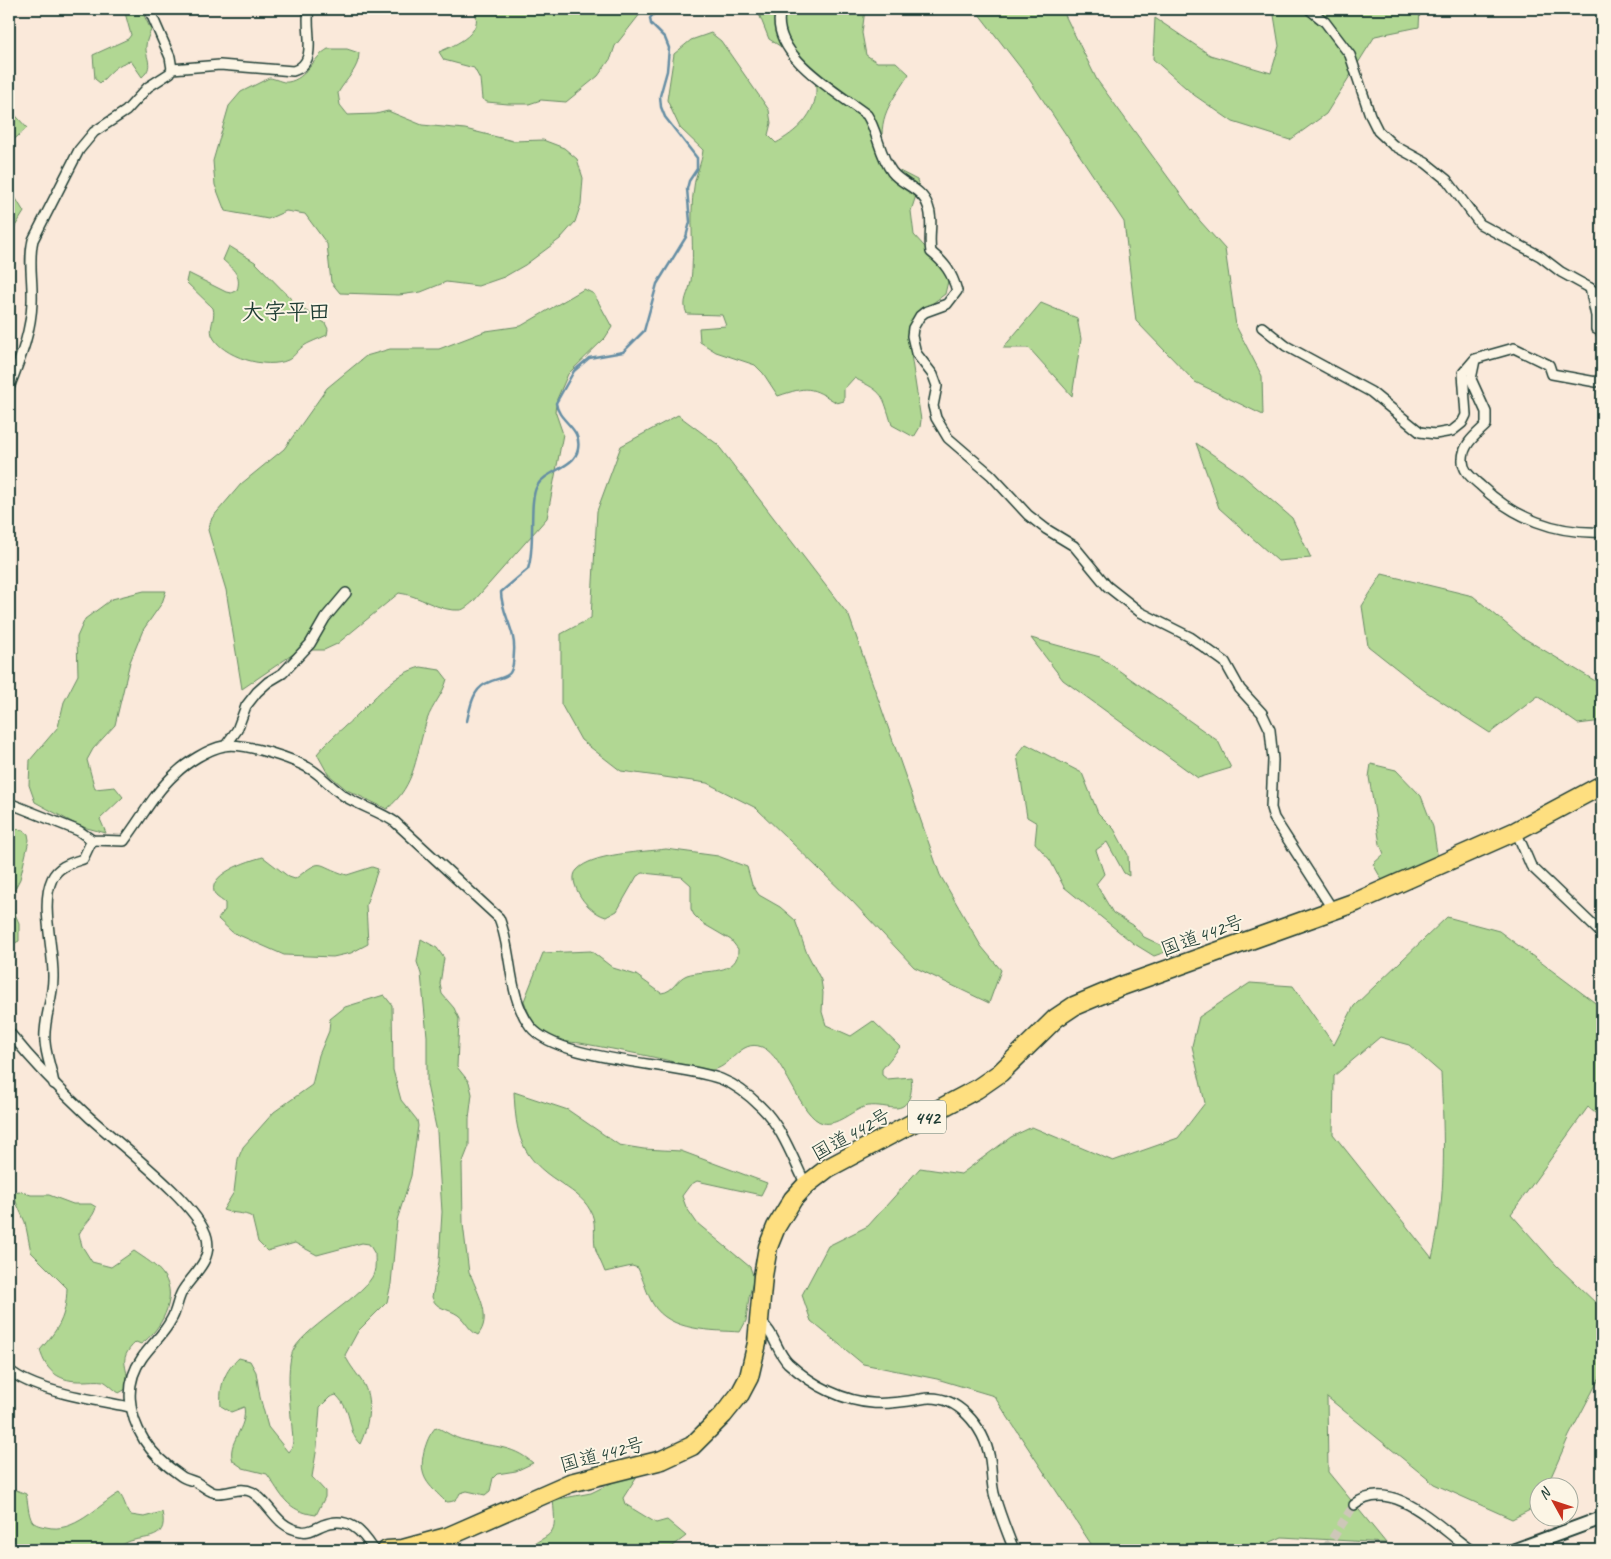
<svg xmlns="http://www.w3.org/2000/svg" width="1611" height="1559" font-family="Caveat,'Klee One',sans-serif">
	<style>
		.green { fill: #b1d793; stroke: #688a64; fill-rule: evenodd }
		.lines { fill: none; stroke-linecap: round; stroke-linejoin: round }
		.stream { stroke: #658ea4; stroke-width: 2.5 }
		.street-tunnel { stroke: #cec7b9; stroke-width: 9; stroke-dasharray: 9 4.5; stroke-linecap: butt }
		.street-casing { stroke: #1f3d34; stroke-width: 12 }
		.secondary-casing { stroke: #1f3d34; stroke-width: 16 }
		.highway-casing { stroke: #1f3d34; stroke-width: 21 }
		.street { stroke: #fcf5e5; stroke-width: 9 }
		.secondary { stroke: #fcf5e5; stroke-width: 12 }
		.highway { stroke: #fedf80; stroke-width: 18 }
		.labels { text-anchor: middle; stroke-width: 4; stroke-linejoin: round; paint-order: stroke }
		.shield { fill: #fcf5e5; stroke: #617469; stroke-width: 1 }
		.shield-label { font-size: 19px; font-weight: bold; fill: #1f3d34 }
		.street-label { font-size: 20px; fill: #1f3d34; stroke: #fcf5e5 }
		.quarter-label { font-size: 22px; font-weight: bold; fill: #1f3d34; stroke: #fcf5e5 }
	</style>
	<rect width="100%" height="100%" fill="#fae9da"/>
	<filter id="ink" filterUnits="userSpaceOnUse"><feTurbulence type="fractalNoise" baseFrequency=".02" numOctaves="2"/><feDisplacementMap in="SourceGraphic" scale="10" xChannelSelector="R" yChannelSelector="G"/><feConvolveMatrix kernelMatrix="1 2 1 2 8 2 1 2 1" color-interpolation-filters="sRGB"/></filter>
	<g filter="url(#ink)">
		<g class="green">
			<path d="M124,9H141L151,30C149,35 146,41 146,46C145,58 155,66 142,77L131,61C117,63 109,74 100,83L95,79L93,55L128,39L131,35Z"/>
			<path d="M474,9H644L615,46L611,58L598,76L566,102L541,100L529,104H508L487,102L482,99L480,79L474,68L444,60L439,52C457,44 485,33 474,9Z"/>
			<path d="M757,9H865L862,33L866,55L877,62H896L909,74C885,111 878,117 884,163L917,180L919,186L911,211L914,235L943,267L948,281L945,294L925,309L908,335L921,420L920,427L914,437L892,425C882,394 885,393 854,378L844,389V401L837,403C810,386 808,386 778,396L763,373L755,365L716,352L700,342L699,328L726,326L722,315L687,314C681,301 689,294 691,281C695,250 689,218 694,187C695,175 702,163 703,150L680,128L667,100L674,54L691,40L711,33L721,41L769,110L771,123L768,135L776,143C795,133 817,114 816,89C816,82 812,73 811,66L769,39Z"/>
			<polygon points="975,9 1062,9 1097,80 1200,221 1225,249 1236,326 1262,376 1263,415 1195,382 1136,321 1124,222 1027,76"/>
			<polygon points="1273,9 1420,9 1419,27 1375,36 1326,114 1290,140 1233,122 1194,95 1153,59 1155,18 1210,55 1271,73 1279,46"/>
			<path d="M328,49H347L359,53C359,69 346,79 338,93L340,105L348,115L376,114L388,111L422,125L465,129L513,141L543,140L564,148L577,159L583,178L581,204L575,222L560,239L525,265L504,277L478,286L446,282L421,292L399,295L340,293L331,282L327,244L305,214L286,211L268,219L225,211L215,185L213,161L229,106L241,92L269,78C275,78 282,83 288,82C307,79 313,57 328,49Z"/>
			<polygon points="9,108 27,128 9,144"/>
			<polygon points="9,187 24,212 14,228 9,226"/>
			<path d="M229,246L255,262L298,306L325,323L328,329L327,335C319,339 309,342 302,347C297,351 293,358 288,360C267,370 221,357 212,335C209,326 216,317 213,308L186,282L188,273L226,292L231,293L237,290C242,276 233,269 223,260Z"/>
			<path d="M584,289L594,294L612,327L605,338L568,374L557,399L555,411L563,434L547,518L473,602C469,605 464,610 460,610C439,612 419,595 399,593L337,644L324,650H299L242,689L226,590L208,530L212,518L241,484L284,449L327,388L366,356L390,349H439L486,331L521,326Z"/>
			<polygon points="1041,303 1077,318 1081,339 1072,396 1029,348 1003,348"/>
			<polygon points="678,415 717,444 849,616 940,875 981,946 1001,970 989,1003 914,967 852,901 756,808 707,783 621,771 581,740 561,704 561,634 591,618 597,511 621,446"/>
			<polygon points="1196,443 1241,474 1292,518 1311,558 1278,561 1219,508"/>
			<polygon points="1382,574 1473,596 1522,637 1602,685 1602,721 1578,724 1538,696 1490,733 1425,691 1368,646 1362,606"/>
			<polygon points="144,591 166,591 162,603 143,630 130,662 115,725 93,749 87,760 95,789 115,787 123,797 100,819 106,833 79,826 35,802 29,785 30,760 58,727 64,702 78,675 77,637 85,619 112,599"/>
			<polygon points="1031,638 1100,657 1218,741 1231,768 1198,778 1063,680"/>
			<path d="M421,667L440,670L447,679C443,695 432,705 427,720C415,755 417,784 387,809L347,790L328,774L317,754C330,738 345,727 359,713C378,695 395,673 421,667Z"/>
			<polygon points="1026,744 1082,773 1098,813 1114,829 1128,855 1129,876 1124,873 1107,842 1096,850 1104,874 1096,884 1113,913 1133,925 1144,937 1171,950 1154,956 1133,943 1064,887 1050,860 1035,843 1037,823 1027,817 1017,755"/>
			<polygon points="1371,764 1396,770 1421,796 1433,827 1438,860 1382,880 1373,864 1384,854 1380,844 1369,777"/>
			<polygon points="9,828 23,830 28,834 29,840 20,879 9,900"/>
			<path d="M666,849L718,856L747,867L752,885L759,895L780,907L795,920L806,951L821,980L823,993L822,1012L826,1025L851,1036L873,1021L900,1047L882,1069V1075L887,1079L911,1077C913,1088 911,1109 894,1108C884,1107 874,1104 864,1107C850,1112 837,1126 823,1123C800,1118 784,1055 762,1047C739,1038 731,1070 710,1070C695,1070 676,1062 662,1059C635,1053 607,1048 580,1043C571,1042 558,1042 550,1037C535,1029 530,1017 524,1001L543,953L591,951L613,968L636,975L661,993C674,992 676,979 687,975C705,969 739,976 738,949L731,940L702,923L694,915L691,909V885L682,877L643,873L637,876L617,911L606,917C595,914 583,903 578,892C575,886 571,876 577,870C592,853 644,852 666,849Z"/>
			<path d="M263,857L289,877L295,879C325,856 314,865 347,875L372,867L378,869L366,905L368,944L351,953L333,957L284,955L232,932L218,919L225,910V903C223,901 218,898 216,896C202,875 251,860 263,857Z"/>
			<polygon points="9,901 19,923 19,941 9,946"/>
			<path d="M1447,917L1499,931L1602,1008V1119L1588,1107L1511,1214L1556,1265L1598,1305L1602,1315V1373L1569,1436L1547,1486H1538V1506L1512,1519L1434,1484L1327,1397L1328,1472L1386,1543L1282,1537L1253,1550H1095L994,1396L937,1379L863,1364L811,1321L802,1295L828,1246L868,1226L920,1168L961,1174L1011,1137L1032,1127L1113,1161L1178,1138L1205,1103L1192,1046L1199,1017L1250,983L1293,986L1334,1045L1354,1006ZM1380,1037L1409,1045L1441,1073C1444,1135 1447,1198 1432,1258L1333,1134L1334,1076Z"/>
			<path d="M421,939L437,948L444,958L440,984L442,994L454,1008L459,1019L457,1067L469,1082L472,1094L469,1119V1146L462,1164L463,1224L469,1273L472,1278C479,1296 492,1318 478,1335C469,1331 466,1321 458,1315C448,1308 436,1310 432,1297L439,1262L442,1212L437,1132L427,1085V1036L421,974L417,962Z"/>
			<path d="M384,995L392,1005L393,1070L401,1100L417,1120L418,1126L411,1176L397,1220L391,1284L387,1302L358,1331L345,1355C350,1367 358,1374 364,1385C373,1402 368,1428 360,1444C347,1432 354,1412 336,1395L330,1397L320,1407L317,1447L312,1477L325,1491V1497L316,1515C286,1511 282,1495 267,1474L243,1468L233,1461C226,1442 248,1429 244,1407L231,1412L221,1406C219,1386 225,1370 239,1358L250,1361L256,1372L260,1397L268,1427L288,1452L292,1447L293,1441C292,1420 284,1366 294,1349C308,1325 367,1294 374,1273C376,1267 375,1260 375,1254L369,1244L362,1243L317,1255L295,1243L267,1251L258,1242L252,1217C244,1212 232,1214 223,1210L234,1192L238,1159L243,1147L274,1112L312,1085L319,1055L329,1031L330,1019L345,1007Z"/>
			<path d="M514,1092L568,1110L619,1145L644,1149L681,1151L767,1183L761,1195L697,1181L690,1185L682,1196L686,1207L697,1223L750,1267L754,1278L749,1297L746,1321L740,1332C712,1330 670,1332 653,1304C647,1294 643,1279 638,1268L632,1266L605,1272C602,1264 597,1255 595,1247C593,1234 597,1222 590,1210C583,1197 570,1190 559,1182C520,1157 516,1135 514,1092Z"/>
			<path d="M19,1191L31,1195H49L73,1204H91L96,1207C94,1217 84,1224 79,1234L82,1246L92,1262L111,1267L134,1251C144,1258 158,1266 164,1276C179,1298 160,1331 141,1344L136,1342C114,1362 132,1367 126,1389L119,1393C114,1390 108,1383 103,1381C98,1380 89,1381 83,1381C60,1382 46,1372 40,1350C59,1328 66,1318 67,1288L31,1252L25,1222L12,1193Z"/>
			<path d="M436,1427C445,1431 454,1438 464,1440C491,1448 510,1443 533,1463L516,1471L497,1474L493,1478L490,1491L485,1495L467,1491L460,1493C457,1500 454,1502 446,1502C428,1484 418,1478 424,1451C427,1441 429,1435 436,1427Z"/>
			<path d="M632,1473L637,1476L623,1498L625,1504L656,1523L667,1520L686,1536L668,1550H523C554,1531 557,1538 553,1500L591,1493Z"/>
			<path d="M16,1490L26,1494C28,1502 28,1514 32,1521C35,1525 41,1526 46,1527C74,1534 97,1506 119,1493C125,1500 125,1508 131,1515L144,1517L162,1512C170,1545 138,1534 124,1544C121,1545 120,1548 119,1550H9V1492Z"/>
		</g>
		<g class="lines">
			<path class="stream" d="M467,721C470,709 472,691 485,684C505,673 513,684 514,652C516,630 501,613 501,592L528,569C536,546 528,502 537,486C546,470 575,468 578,449C582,427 558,422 556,403L574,371L589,358L623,352L644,331L657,284L686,237L690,222L687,189L689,181L697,169V158L665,117L661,107L660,96L667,71L669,48L665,38L651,24L650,18L658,9"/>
			<polyline class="street-tunnel" points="1325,1550 1354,1505"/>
			<defs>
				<g id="street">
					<polyline points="149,9 170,57 172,69"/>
					<path d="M781,9C767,54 837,92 867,115C878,132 879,155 892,172C902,185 922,188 928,206C934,221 928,236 931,252C945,263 952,273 957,291L947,304L925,312L920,316L913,328L912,336L916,353L933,375L937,386L933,406L936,418L948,438L991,475L1028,515L1046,529L1074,546L1107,586L1140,612L1190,637L1225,662L1240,689L1262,713L1270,730L1273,760L1271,808L1274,818L1333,910"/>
					<polyline points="1309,9 1325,22 1350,55 1370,115 1378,131 1393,145 1426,163 1447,180 1480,224 1540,256 1561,272 1590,288 1602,299"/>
					<polyline points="1590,288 1596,316 1596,329 1602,332"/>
					<polyline points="1262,327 1286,346 1371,392 1420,432 1435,434 1452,431 1462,423 1466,415 1463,373 1475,359 1514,348 1549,365 1552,374 1596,382 1602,377"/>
					<path d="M1475,360L1471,379L1486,412V425C1477,434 1463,444 1463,459C1462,471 1472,478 1481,486C1514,518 1556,534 1602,532"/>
					<path d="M9,388C20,359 31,333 32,302C33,280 28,260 33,240L79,150L94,132L126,111L148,87L170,73L172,69L220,65L293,71C320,63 304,29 309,9"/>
					<polyline points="226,745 237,730 246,706 257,692 268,682 283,673 310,644 325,618 346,593"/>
					<path d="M9,803L79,831L92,840L124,841C141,819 154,793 175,774C186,763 208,749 224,746C243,742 295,759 312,770C323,777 332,788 344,796C360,806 379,811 395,822L499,918C513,952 507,995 530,1026C557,1062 676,1062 721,1079C736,1085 750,1096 761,1107C782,1127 793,1159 806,1185"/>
					<polyline points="1516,831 1531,866 1602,934"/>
					<path d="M9,1032C33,1062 60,1090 88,1116C116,1142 199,1204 207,1238C212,1261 194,1273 183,1290C177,1299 177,1311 171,1320C164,1334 151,1345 142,1358C124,1383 128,1414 144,1440C152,1453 168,1467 181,1476C186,1480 194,1480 199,1484C205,1487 210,1493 217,1493C228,1494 241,1486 252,1492C271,1503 275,1527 301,1531C309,1533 316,1528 323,1525C348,1515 362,1531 374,1550"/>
					<path d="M54,1084C52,1070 46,1056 45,1042C43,1020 53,1000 53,978C54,949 40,905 52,879C58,866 71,863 83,859L92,840"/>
					<path d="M759,1320C775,1333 776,1351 788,1363C799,1373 816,1385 829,1391C863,1407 886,1405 921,1399C957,1392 984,1427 990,1459C992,1471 991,1485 995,1497C1000,1515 1007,1532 1014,1550"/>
					<path d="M9,1370C35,1392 96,1400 130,1407"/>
					<path d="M1354,1505C1392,1474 1441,1530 1471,1550"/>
				</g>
				<polyline id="secondary" points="1515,1550 1602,1518"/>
				<polyline id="highway" points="387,1550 403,1549 447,1537 570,1483 662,1460 692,1446 723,1415 740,1394 749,1377 757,1343 763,1276 768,1247 776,1227 793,1199 806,1185 828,1168 977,1089 1000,1073 1056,1018 1074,1006 1119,987 1356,902 1516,831 1602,785"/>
			</defs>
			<use href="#street" class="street-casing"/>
			<use href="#secondary" class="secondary-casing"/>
			<use href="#highway" class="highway-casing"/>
			<use href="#street" class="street"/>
			<use href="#secondary" class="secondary"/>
			<use href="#highway" class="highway"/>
		</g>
	</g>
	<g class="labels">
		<rect class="shield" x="908" y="1100.5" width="38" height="33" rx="4"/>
		<g class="shield-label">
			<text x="927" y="1124">442</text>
		</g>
		<g class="street-label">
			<text transform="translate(1202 935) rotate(-20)" y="7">国道442号</text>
			<text transform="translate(851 1134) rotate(-29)" y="7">国道442号</text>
			<text transform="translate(602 1454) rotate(-15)" y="7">国道442号</text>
		</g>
		<g class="quarter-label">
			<text x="286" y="319">大字平田</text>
		</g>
	</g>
	<rect width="1611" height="1559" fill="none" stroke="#fcf5e5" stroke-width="30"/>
	<rect x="15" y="15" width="1581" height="1529" fill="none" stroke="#1f3d34" stroke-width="2" filter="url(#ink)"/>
	<g transform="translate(1554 1502) rotate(310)"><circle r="24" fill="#fcf5e5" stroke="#a4ab9e"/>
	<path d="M0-4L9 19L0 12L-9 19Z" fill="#c8321e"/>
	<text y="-8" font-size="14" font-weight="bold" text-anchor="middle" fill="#1f3d34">N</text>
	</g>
</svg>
